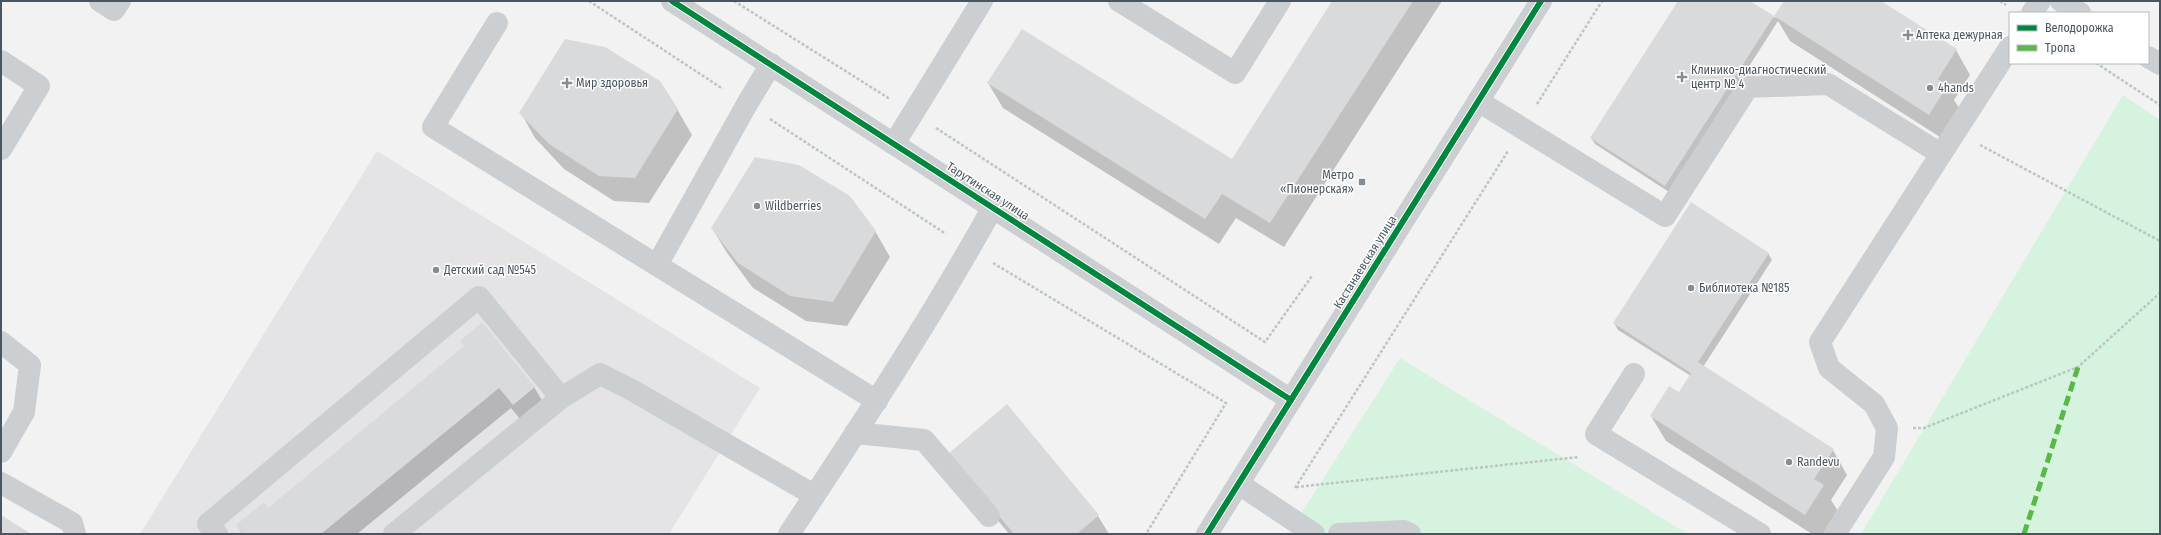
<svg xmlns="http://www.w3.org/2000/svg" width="2161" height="535" font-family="'Fira Sans Condensed',sans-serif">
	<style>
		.education { fill: #e4e3e5 }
		.green { fill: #d6f3df }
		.shadow { fill: #0003 }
		.building { fill: #d9dadb }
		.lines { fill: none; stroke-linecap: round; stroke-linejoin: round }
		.path { stroke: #bac7c2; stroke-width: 2.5; stroke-dasharray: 3 2; stroke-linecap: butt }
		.minor { stroke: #cccfd2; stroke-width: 22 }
		.quiet { stroke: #58b947; stroke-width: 5; stroke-dasharray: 10 5; stroke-linecap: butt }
		.cycleway-casing { stroke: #fff; stroke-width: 8 }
		.cycleway { stroke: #00873e; stroke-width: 6 }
		.poi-dot { fill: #848d94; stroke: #fff; stroke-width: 1.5 }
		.labels { text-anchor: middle; stroke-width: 3; stroke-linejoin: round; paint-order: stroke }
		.poi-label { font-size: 12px; fill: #485661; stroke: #fff; text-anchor: start }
		.street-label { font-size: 12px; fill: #485661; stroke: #fff }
	</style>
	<rect width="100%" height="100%" fill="#f3f2f2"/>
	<polygon class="education" points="377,151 760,388 669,534 140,534"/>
	<g class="green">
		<polygon points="2123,95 2160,120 2160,534 1861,534"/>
		<polygon points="1400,358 1688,534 1288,534"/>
	</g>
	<g class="shadow">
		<polygon points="1333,1 1442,1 1284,247 1236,218 1219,244 1003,108 988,83 1232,161"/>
		<polygon points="1679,1 1749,1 1775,18 1785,1 1879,1 1956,50 1970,75 1954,100 1961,111 1943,139 1790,41 1778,21 1669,192 1595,144 1591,138"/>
		<polygon points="677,109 692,135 649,203 614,201 564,169 535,138 521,113"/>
		<polygon points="712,228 875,231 890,257 847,326 806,321 753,288 727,253"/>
		<polygon points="1768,253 1772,260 1703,367 1833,450 1847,475 1831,500 1838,511 1823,534 1812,534 1666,441 1651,416 1679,394 1691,376 1618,330 1614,323"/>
		<polygon points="461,341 534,387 546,407 525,425 511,408 357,534 242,534 237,525 268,509 465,347"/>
		<polygon points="1007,406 1098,516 1109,534 1009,534 964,479"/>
	</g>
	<g class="building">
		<polygon points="1332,1 1413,1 1270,223 1222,194 1205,219 987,83 1022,29 1232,159"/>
		<polygon points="1678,1 1750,1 1774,16 1665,186 1590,138"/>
		<polygon points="1784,1 1881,1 1957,49 1938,79 1947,86 1929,115 1774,16"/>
		<polygon points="565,39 605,47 660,81 678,109 635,178 599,176 549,144 519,113"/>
		<polygon points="755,157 799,165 850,196 876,231 833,302 790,296 738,263 711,228"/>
		<polygon points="1691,202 1769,253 1698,362 1834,449 1814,479 1824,485 1805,515 1650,416 1669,386 1679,392 1691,373 1613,323"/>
		<polygon points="482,322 535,387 513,405 499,388 321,534 243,534 236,525 264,502 268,508 464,346 460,341"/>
		<polygon points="1007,404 1099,515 1077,534 1014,534 948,454"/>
		<polygon points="1,515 31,534 1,534"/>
	</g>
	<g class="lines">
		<g class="path">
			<polyline points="589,1 723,89"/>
			<polyline points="734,1 890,99"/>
			<polyline points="2000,1 2006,5"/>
			<polyline points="2096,63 2160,105"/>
			<polyline points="1537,104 1602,1"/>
			<polyline points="770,119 946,234"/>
			<polyline points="936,128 1265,342 1312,276"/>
			<polyline points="1980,145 2160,241"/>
			<polyline points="993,263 1226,403 1146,534"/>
			<polyline points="1913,428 1924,428 2078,367 2160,293"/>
			<polyline points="1296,487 1579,457"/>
			<polyline points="1295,488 1508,151"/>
		</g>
		<g class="minor">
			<polyline points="100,1 114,10 120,1"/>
			<polyline points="672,1 1291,400"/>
			<polyline points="1119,1 1235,73 1280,1"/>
			<polyline points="2061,1 2080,13"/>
			<polyline points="2032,13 2040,1"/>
			<polyline points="497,23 433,127 877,401"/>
			<polyline points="2148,57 2160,64"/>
			<polyline points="1,61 39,86 1,149"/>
			<polyline points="1478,101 1665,216 1748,87 1828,84 1941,154"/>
			<polyline points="894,144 982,1"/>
			<polyline points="657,265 747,104 771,64"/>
			<polyline points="1,342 30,365 24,412 1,452"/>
			<polyline points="1634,374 1596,434 1760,534"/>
			<polyline points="855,433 924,440 989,516"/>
			<polyline points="1,483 72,523 75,534"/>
			<polyline points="1239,484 1314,534"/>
			<polyline points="217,534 208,524 479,297 561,398"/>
			<polyline points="394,534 561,398 600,374 630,389 814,495"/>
			<path d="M789,534C860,427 931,319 993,207"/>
			<polyline points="1207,534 1541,1"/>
			<polyline points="1339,534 1404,531 1410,534"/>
			<polyline points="1835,534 1884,457 1887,428 1874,404 1829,368 1820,342 2010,47"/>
		</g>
		<polyline class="quiet" points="2024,534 2078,367"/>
		<defs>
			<g id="cycleway">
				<polyline points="672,1 1291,400"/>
				<polyline points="1207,534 1541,1"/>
			</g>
		</defs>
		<use href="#cycleway" class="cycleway-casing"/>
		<use href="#cycleway" class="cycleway"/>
	</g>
	<g class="poi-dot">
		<path d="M1906 29h4v4h4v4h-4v4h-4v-4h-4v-4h4z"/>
		<path d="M1680 71h4v4h4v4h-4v4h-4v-4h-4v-4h4z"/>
		<path d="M565 77h4v4h4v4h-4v4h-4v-4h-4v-4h4z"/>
		<circle cx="1930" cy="88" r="4"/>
		<rect x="1358" y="178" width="8" height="8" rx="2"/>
		<circle cx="757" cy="206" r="4"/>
		<circle cx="436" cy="270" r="4"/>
		<circle cx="1691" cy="288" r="4"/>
		<circle cx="1789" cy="462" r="4"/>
	</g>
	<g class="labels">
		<g class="poi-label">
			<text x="1916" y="39">Аптека дежурная</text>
			<text x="1691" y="74">Клинико-диагностический<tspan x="1691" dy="14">центр № 4</tspan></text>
			<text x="576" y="87">Мир здоровья</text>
			<text x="1938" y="92">4hands</text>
			<text x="1354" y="179" text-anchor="end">Метро<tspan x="1354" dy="14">«Пионерская»</tspan></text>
			<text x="765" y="210">Wildberries</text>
			<text x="444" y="274">Детский сад №545</text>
			<text x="1699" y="292">Библиотека №185</text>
			<text x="1797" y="466">Randevu</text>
		</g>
		<g class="street-label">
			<text transform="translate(988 191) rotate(33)" y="4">Тарутинская улица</text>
			<text transform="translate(1365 262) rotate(-58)" y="4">Кастанаевская улица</text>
		</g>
	</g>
	<rect width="2161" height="535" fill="none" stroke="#485661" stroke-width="4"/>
	<rect x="2009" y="12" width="140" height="52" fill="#ffffff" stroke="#b6bbc0"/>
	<rect x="2017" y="25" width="20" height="6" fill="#00873e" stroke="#b6bbc0"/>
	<text x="2045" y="32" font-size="12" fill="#485661">Велодорожка</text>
	<rect x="2017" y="45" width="20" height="6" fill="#58b947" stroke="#b6bbc0"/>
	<text x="2045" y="52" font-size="12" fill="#485661">Тропа</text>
</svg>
